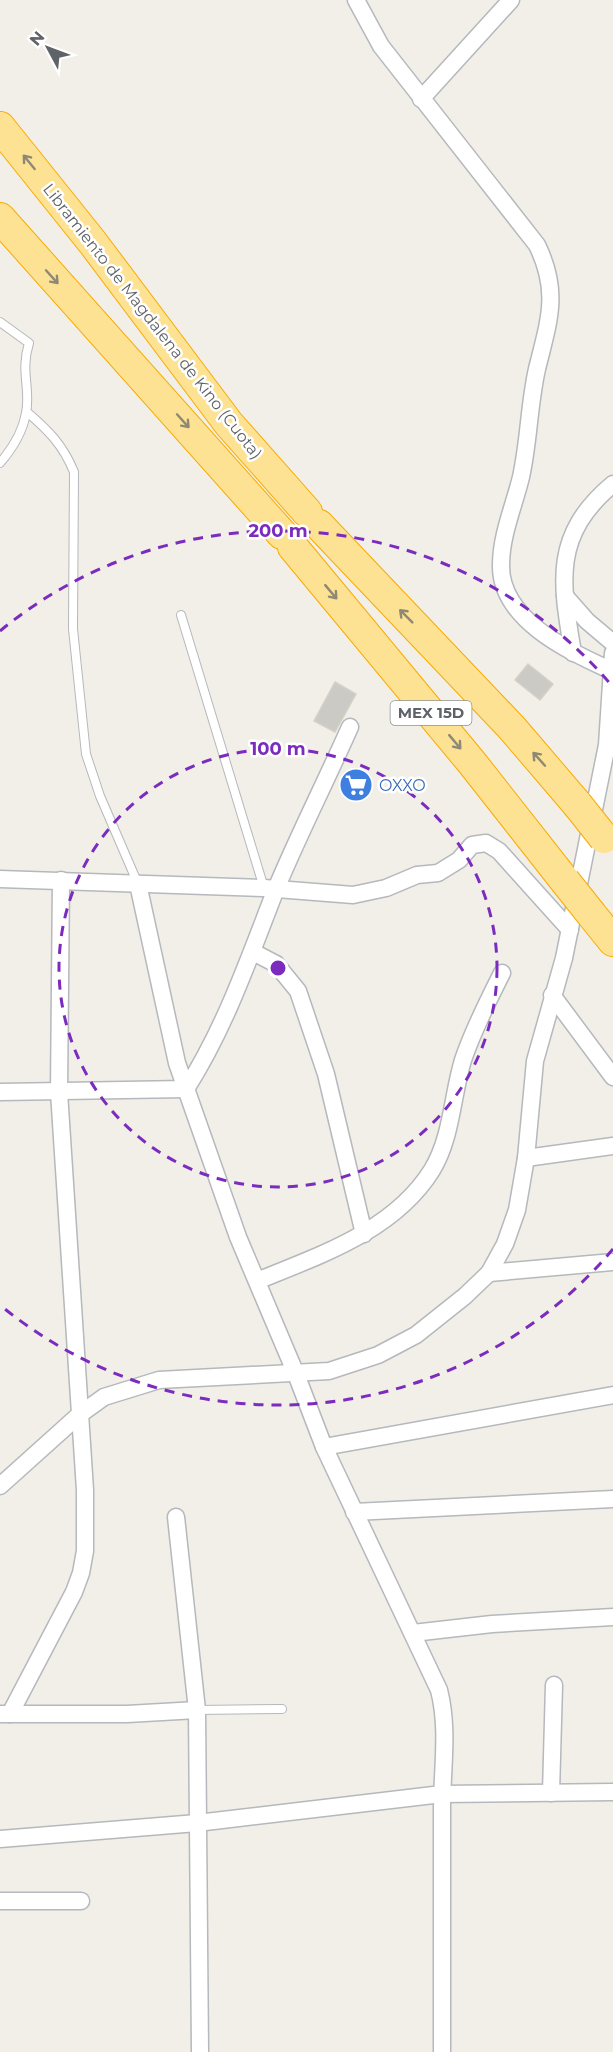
<svg xmlns="http://www.w3.org/2000/svg" width="613" height="2052" font-family="Montserrat,sans-serif">
	<style>
		.building { fill: #cccac5; stroke: #d6d1c6; stroke-width: 1.5 }
		.lines { fill: none; stroke-linecap: round; stroke-linejoin: round }
		.service-casing { stroke: #b5b8bc; stroke-width: 10 }
		.minor-casing { stroke: #b5b8bc; stroke-width: 19 }
		.motorway-casing { stroke: #f9ab00; stroke-width: 32 }
		.service { stroke: #fff; stroke-width: 8 }
		.minor { stroke: #fff; stroke-width: 16 }
		.motorway { stroke: #fde293; stroke-width: 30 }
		.motorway-bridge-casing { stroke: #f9ab00; stroke-width: 32; stroke-linecap: butt }
		.motorway-bridge { stroke: #fde293; stroke-width: 30 }
		.oneway { stroke: #8e8975 }
		.ring { fill: none; stroke: #7b2cbf; stroke-width: 3; stroke-dasharray: 10 8 }
		.labels { text-anchor: middle; stroke-width: 5; stroke-linejoin: round; paint-order: stroke }
		.shield { fill: #fff; stroke: #8f9295; stroke-width: 1.5 }
		.shield-label { font-size: 15px; font-weight: bold; fill: #5f6368 }
		.street-label { font-size: 16px; fill: #5f6368; stroke: #fff }
		.shop-label { font-size: 16px; fill: #366cbe; stroke: #fff; text-anchor: start }
		.centre { fill: #7b2cbf; stroke: #fff; stroke-width: 3 }
		.ring-label { font-size: 18px; text-anchor: middle; font-weight: bold; fill: #7b2cbf; stroke: #fff; stroke-width: 5; stroke-linejoin: round; paint-order: stroke }
	</style>
	<rect width="100%" height="100%" fill="#f1efe8"/>
	<g class="building">
		<polygon points="528,664 553,684 540,700 515,680"/>
		<polygon points="335,682 356,694 335,732 314,721"/>
	</g>
	<g class="lines">
		<defs>
			<g id="service">
				<path d="M0,322L29,343C20,372 31,389 26,413C23,431 12,449 0,463"/>
				<path d="M27,412C49,431 63,445 74,472L73,629L86,754L100,796L138,884"/>
				<polyline points="181,615 264,888"/>
				<polyline points="197,1710 282,1709"/>
			</g>
			<g id="minor">
				<path d="M356,0L381,46L537,245C560,292 549,320 537,369C529,404 529,441 521,477C514,506 501,535 501,565C500,620 569,651 610,670"/>
				<polyline points="421,99 511,0"/>
				<polyline points="565,596 587,621 613,643"/>
				<path d="M573,653C561,582 552,535 613,484"/>
				<polyline points="0,879 264,888 353,895 386,888 417,875 438,873 459,860 472,845 486,843 499,851 570,930"/>
				<path d="M138,884L177,1063L238,1237L296,1374L324,1447L439,1690C449,1729 442,1768 442,1809C442,1890 442,1971 442,2052"/>
				<polyline points="253,952 276,964 298,991 326,1074 364,1234"/>
				<polyline points="552,995 613,1077"/>
				<path d="M0,1092L186,1089C226,1026 249,958 276,889C299,834 326,781 350,727"/>
				<polyline points="526,1158 613,1146"/>
				<polyline points="489,1273 613,1262"/>
				<path d="M257,1281C320,1255 394,1231 432,1170C452,1137 452,1096 463,1060C473,1030 488,1001 502,973"/>
				<polyline points="324,1447 613,1395"/>
				<polyline points="0,1486 79,1415 104,1397 159,1380 329,1371 378,1355 416,1335 465,1296 489,1273 505,1244 517,1210 526,1158 535,1061 564,958 607,745 613,653"/>
				<polyline points="354,1512 613,1499"/>
				<polyline points="176,1517 197,1710 200,2052"/>
				<polyline points="413,1633 492,1624 613,1617"/>
				<polyline points="1,1714 127,1714 197,1710"/>
				<polyline points="10,1714 74,1592 81,1573 85,1551 85,1490 59,1092 61,880"/>
				<polyline points="551,1793 554,1685"/>
				<polyline points="0,1839 197,1823 442,1794 613,1792"/>
				<polyline points="0,1901 81,1901"/>
			</g>
			<g id="motorway">
				<polyline points="0,127 93,243 229,424 307,512"/>
				<polyline points="0,218 282,534"/>
				<polyline points="319,525 512,728 577,804"/>
				<polyline points="293,547 473,764 565,881"/>
				<polyline points="592,915 613,941"/>
			</g>
		</defs>
		<use href="#service" class="service-casing"/>
		<use href="#minor" class="minor-casing"/>
		<use href="#motorway" class="motorway-casing"/>
		<use href="#service" class="service"/>
		<use href="#minor" class="minor"/>
		<use href="#motorway" class="motorway"/>
		<defs>
			<g id="motorway-bridge">
				<polyline points="577,804 604,838"/>
				<polyline points="565,881 592,915"/>
			</g>
		</defs>
		<use href="#motorway-bridge" class="motorway-bridge-casing"/>
		<use href="#motorway-bridge" class="motorway-bridge"/>
	</g>
	<defs><path id="oneway-shaft" d="M-6 0H5M1.5-3L5.5 0L1.5 3" fill="none" stroke-width="1.6" stroke-linecap="round" stroke-linejoin="round" transform="scale(1.5)"/></defs>
	<g class="oneway">
		<use href="#oneway-shaft" transform="translate(29 162) rotate(-129)"/>
		<use href="#oneway-shaft" transform="translate(52 277) rotate(48)"/>
		<use href="#oneway-shaft" transform="translate(183 421) rotate(48)"/>
		<use href="#oneway-shaft" transform="translate(331 592) rotate(50)"/>
		<use href="#oneway-shaft" transform="translate(406 616) rotate(-135)"/>
		<use href="#oneway-shaft" transform="translate(455 742) rotate(50)"/>
		<use href="#oneway-shaft" transform="translate(539 759) rotate(-132)"/>
	</g>
	<g class="ring">
		<circle cx="278" cy="968" r="219"/>
		<path d="M613 1249A437 437 0 0 1 0 1305M0 631A437 437 0 0 1 613 687"/>
	</g>
	<defs>
		<symbol id="supermarket-disc" viewBox="-11 -11 22 22"><circle r="9.5" fill="#3f7fe0" stroke="#fff"/><path d="M-6-5.5h2.5l.6 2H6L4.5 2H-2.5L-4.4-4H-6ZM-1.5 3.2a1.3 1.3 0 1 0 .1 0ZM3 3.2a1.3 1.3 0 1 0 .1 0Z" fill="#fff"/></symbol>
	</defs>
	<g fill-rule="evenodd">
		<use href="#supermarket-disc" x="337" y="766" width="38" height="38"/>
	</g>
	<g class="labels">
		<rect class="shield" x="390.5" y="701" width="81" height="24" rx="4.5"/>
		<g class="shield-label">
			<text x="431" y="718">MEX 15D</text>
		</g>
		<g class="street-label">
			<text transform="translate(153 321) rotate(52)" y="6">Libramiento de Magdalena de Kino (Cuota)</text>
		</g>
		<g class="shop-label">
			<text x="379" y="791">OXXO</text>
		</g>
	</g>
	<circle cx="278" cy="968" r="9" class="centre"/>
	<g class="ring-label">
		<text x="278" y="537">200 m</text>
		<text x="278" y="755">100 m</text>
	</g>
	<g transform="translate(48 48) rotate(311)" stroke="#ffffff" stroke-width="4.5" paint-order="stroke">
	<path d="M0-4.5L10 22L0 15L-10 22Z" fill="#5f6368"/>
	<text y="-9" font-size="16" font-weight="bold" text-anchor="middle" fill="#5f6368">N</text>
	</g>
</svg>
